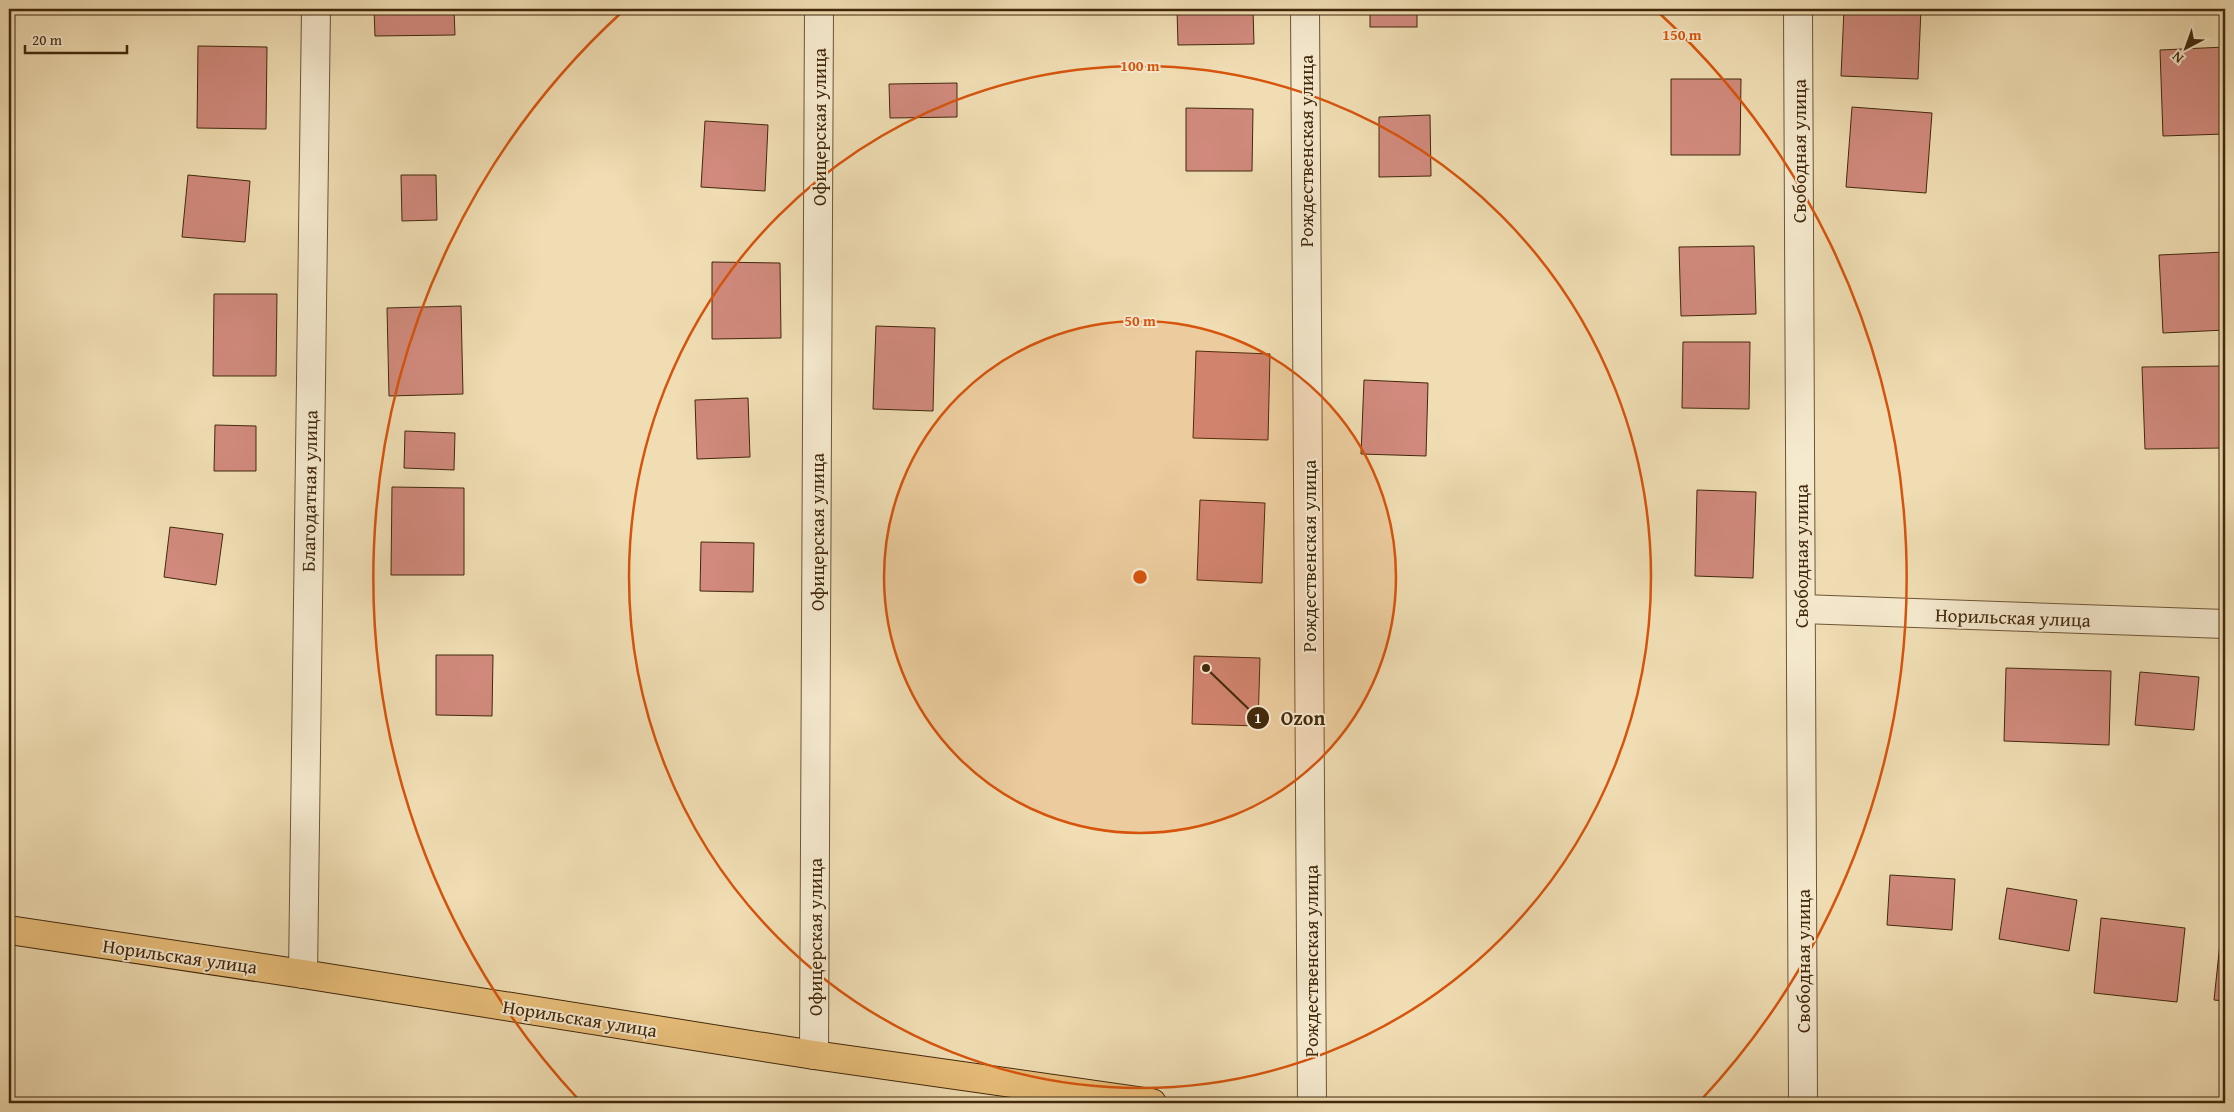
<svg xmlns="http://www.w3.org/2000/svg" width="2234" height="1112" font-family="'Gentium Book Plus',serif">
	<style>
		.building { fill: #d18a7d; stroke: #41280b }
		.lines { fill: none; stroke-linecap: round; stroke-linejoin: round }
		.minor-casing { stroke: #6d5535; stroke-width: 30 }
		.major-casing { stroke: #41280b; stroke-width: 30 }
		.minor { stroke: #f5e9ce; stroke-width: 28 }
		.major { stroke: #e8be7a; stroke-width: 28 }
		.ring { fill: none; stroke: #d7540c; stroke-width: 2.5 }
		.labels { text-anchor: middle; stroke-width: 4; stroke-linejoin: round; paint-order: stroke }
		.street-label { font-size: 19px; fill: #41280b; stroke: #f5e9ce }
		.centre { fill: #d7540c; stroke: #f5e9ce; stroke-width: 2.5 }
		.ring-label { font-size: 15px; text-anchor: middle; font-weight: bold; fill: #d7540c; stroke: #f5e9ce; stroke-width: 4; stroke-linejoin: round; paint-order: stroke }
		.leader { fill: none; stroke: #41280b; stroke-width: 2 }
		.callout-dot { fill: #41280b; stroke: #f5e9ce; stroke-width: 2 }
		.mark-label { font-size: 15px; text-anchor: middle; font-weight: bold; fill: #fff }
		.callout-label { font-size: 20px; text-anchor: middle; font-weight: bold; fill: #41280b; stroke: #f5e9ce; stroke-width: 4; stroke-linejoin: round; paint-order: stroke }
	</style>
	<rect width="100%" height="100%" fill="#f0ddb3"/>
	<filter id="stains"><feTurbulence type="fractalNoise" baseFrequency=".004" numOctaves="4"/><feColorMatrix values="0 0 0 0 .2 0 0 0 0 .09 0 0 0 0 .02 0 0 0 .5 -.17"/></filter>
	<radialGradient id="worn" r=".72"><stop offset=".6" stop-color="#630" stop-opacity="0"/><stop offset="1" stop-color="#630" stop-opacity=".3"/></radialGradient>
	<g class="building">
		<polygon points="374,9 454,9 455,35 375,36"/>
		<polygon points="1177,9 1253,9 1254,44 1178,45"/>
		<rect x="1370" y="9" width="47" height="18"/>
		<polygon points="1844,9 1921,9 1918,79 1841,76"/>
		<polygon points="198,46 267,47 266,129 197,128"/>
		<polygon points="2225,47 2225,134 2163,136 2160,50"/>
		<polygon points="1671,79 1741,79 1740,155 1671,155"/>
		<polygon points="957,83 957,117 890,118 889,84"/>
		<polygon points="1852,107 1932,113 1926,193 1846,187"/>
		<polygon points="1186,108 1253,109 1252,171 1186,171"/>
		<polygon points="1430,115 1431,176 1379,177 1379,117"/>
		<polygon points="705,121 768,125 765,191 701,187"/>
		<polygon points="188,175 250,181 245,242 182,237"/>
		<polygon points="401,175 436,175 437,220 402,221"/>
		<polygon points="1754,246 1756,314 1681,316 1679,247"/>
		<polygon points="2225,252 2225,330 2163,333 2159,255"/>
		<polygon points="712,262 780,263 781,338 712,339"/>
		<polygon points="214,294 277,294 276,376 213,376"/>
		<polygon points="461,306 463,394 389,396 387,308"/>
		<polygon points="876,326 935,328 933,411 873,409"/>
		<polygon points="1683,342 1750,342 1749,409 1682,408"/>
		<polygon points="1196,351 1270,354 1268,440 1193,438"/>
		<polygon points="2225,366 2225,448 2145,449 2142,367"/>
		<polygon points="1364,380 1428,383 1426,456 1361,454"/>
		<polygon points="748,398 750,457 697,459 695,400"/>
		<polygon points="215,425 256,426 256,471 214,471"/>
		<polygon points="405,431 455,433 454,470 404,468"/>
		<polygon points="392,487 464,488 464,575 391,575"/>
		<polygon points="1697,490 1756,492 1753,578 1695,576"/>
		<polygon points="1200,500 1265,503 1262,583 1197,580"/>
		<polygon points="170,527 223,534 216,585 164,577"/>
		<polygon points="701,542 754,543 753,592 700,591"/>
		<polygon points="436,655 493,655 492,716 436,715"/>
		<polygon points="1194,656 1260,658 1258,726 1192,724"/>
		<polygon points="2006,668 2111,671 2109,745 2004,741"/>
		<polygon points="2140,672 2199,677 2194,730 2135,725"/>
		<polygon points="1890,875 1955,879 1952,930 1887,925"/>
		<polygon points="2007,888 2077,900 2069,951 1999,939"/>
		<polygon points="2223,915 2225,915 2225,1001 2214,1000"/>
		<polygon points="2101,918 2185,928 2177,1002 2094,993"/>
	</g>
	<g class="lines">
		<defs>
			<g id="minor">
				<polyline points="1305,9 1312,1103"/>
				<polyline points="1798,9 1803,1103"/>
				<polyline points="1802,609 2225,624"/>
				<polyline points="303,974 316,9"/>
				<polyline points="814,1055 819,9"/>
			</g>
			<polyline id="major" points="9,930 303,974 814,1055 1152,1103"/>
		</defs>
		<use href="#minor" class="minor-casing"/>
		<use href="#major" class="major-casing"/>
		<use href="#minor" class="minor"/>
		<use href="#major" class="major"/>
	</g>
	<circle cx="1140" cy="577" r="256" fill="#d7540c" fill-opacity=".12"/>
	<g class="ring">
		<circle cx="1140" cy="577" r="256"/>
		<circle cx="1140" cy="577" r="511"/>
		<path d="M579 1100A767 767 0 0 1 622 12M1658 12A767 767 0 0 1 1701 1100"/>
	</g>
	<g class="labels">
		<g class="street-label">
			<text transform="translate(819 127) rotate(-90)" y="7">Офицерская улица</text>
			<text transform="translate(1306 151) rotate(-90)" y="7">Рождественская улица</text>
			<text transform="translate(1799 151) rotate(-90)" y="7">Свободная улица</text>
			<text transform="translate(309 491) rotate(-89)" y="7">Благодатная улица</text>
			<text transform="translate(817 532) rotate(-90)" y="7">Офицерская улица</text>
			<text transform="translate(1309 556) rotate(-90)" y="7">Рождественская улица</text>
			<text transform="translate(1801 556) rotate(-90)" y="7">Свободная улица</text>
			<text transform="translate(2013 617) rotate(2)" y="7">Норильская улица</text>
			<text transform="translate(815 937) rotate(-90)" y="7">Офицерская улица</text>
			<text transform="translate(180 956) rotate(8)" y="7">Норильская улица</text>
			<text transform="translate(1311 961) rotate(-90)" y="7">Рождественская улица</text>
			<text transform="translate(1803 961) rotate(-90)" y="7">Свободная улица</text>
			<text transform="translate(580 1018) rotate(9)" y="7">Норильская улица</text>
		</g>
	</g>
	<circle cx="1140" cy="577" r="8" class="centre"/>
	<g class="ring-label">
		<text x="1682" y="40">150 m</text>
		<text x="1140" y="71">100 m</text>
		<text x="1140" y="326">50 m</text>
	</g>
	<path class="leader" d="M1206 668L1258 718"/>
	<g class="callout-dot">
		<circle cx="1206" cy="668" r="5"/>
		<circle cx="1258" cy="718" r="12"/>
	</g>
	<g class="mark-label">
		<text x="1258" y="723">1</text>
	</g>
	<g class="callout-label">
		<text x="1303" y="725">Ozon</text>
	</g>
	<rect width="2234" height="1112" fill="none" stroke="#f0ddb3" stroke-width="30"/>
	<rect x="10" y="10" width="2214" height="1092" fill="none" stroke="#41280b" stroke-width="2.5"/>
	<rect x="15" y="15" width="2204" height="1082" fill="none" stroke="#41280b"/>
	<g transform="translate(2186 48) rotate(221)" stroke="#f5e9ce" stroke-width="4" paint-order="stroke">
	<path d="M0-4L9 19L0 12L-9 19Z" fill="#41280b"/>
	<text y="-8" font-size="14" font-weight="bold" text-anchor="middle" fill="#41280b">N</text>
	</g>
	<path d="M25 45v8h102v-8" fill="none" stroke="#41280b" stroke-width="2.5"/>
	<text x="32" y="45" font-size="15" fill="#41280b" stroke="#f5e9ce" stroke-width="4" paint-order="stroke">20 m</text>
	<rect width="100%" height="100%" filter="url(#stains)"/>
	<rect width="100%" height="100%" fill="url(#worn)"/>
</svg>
